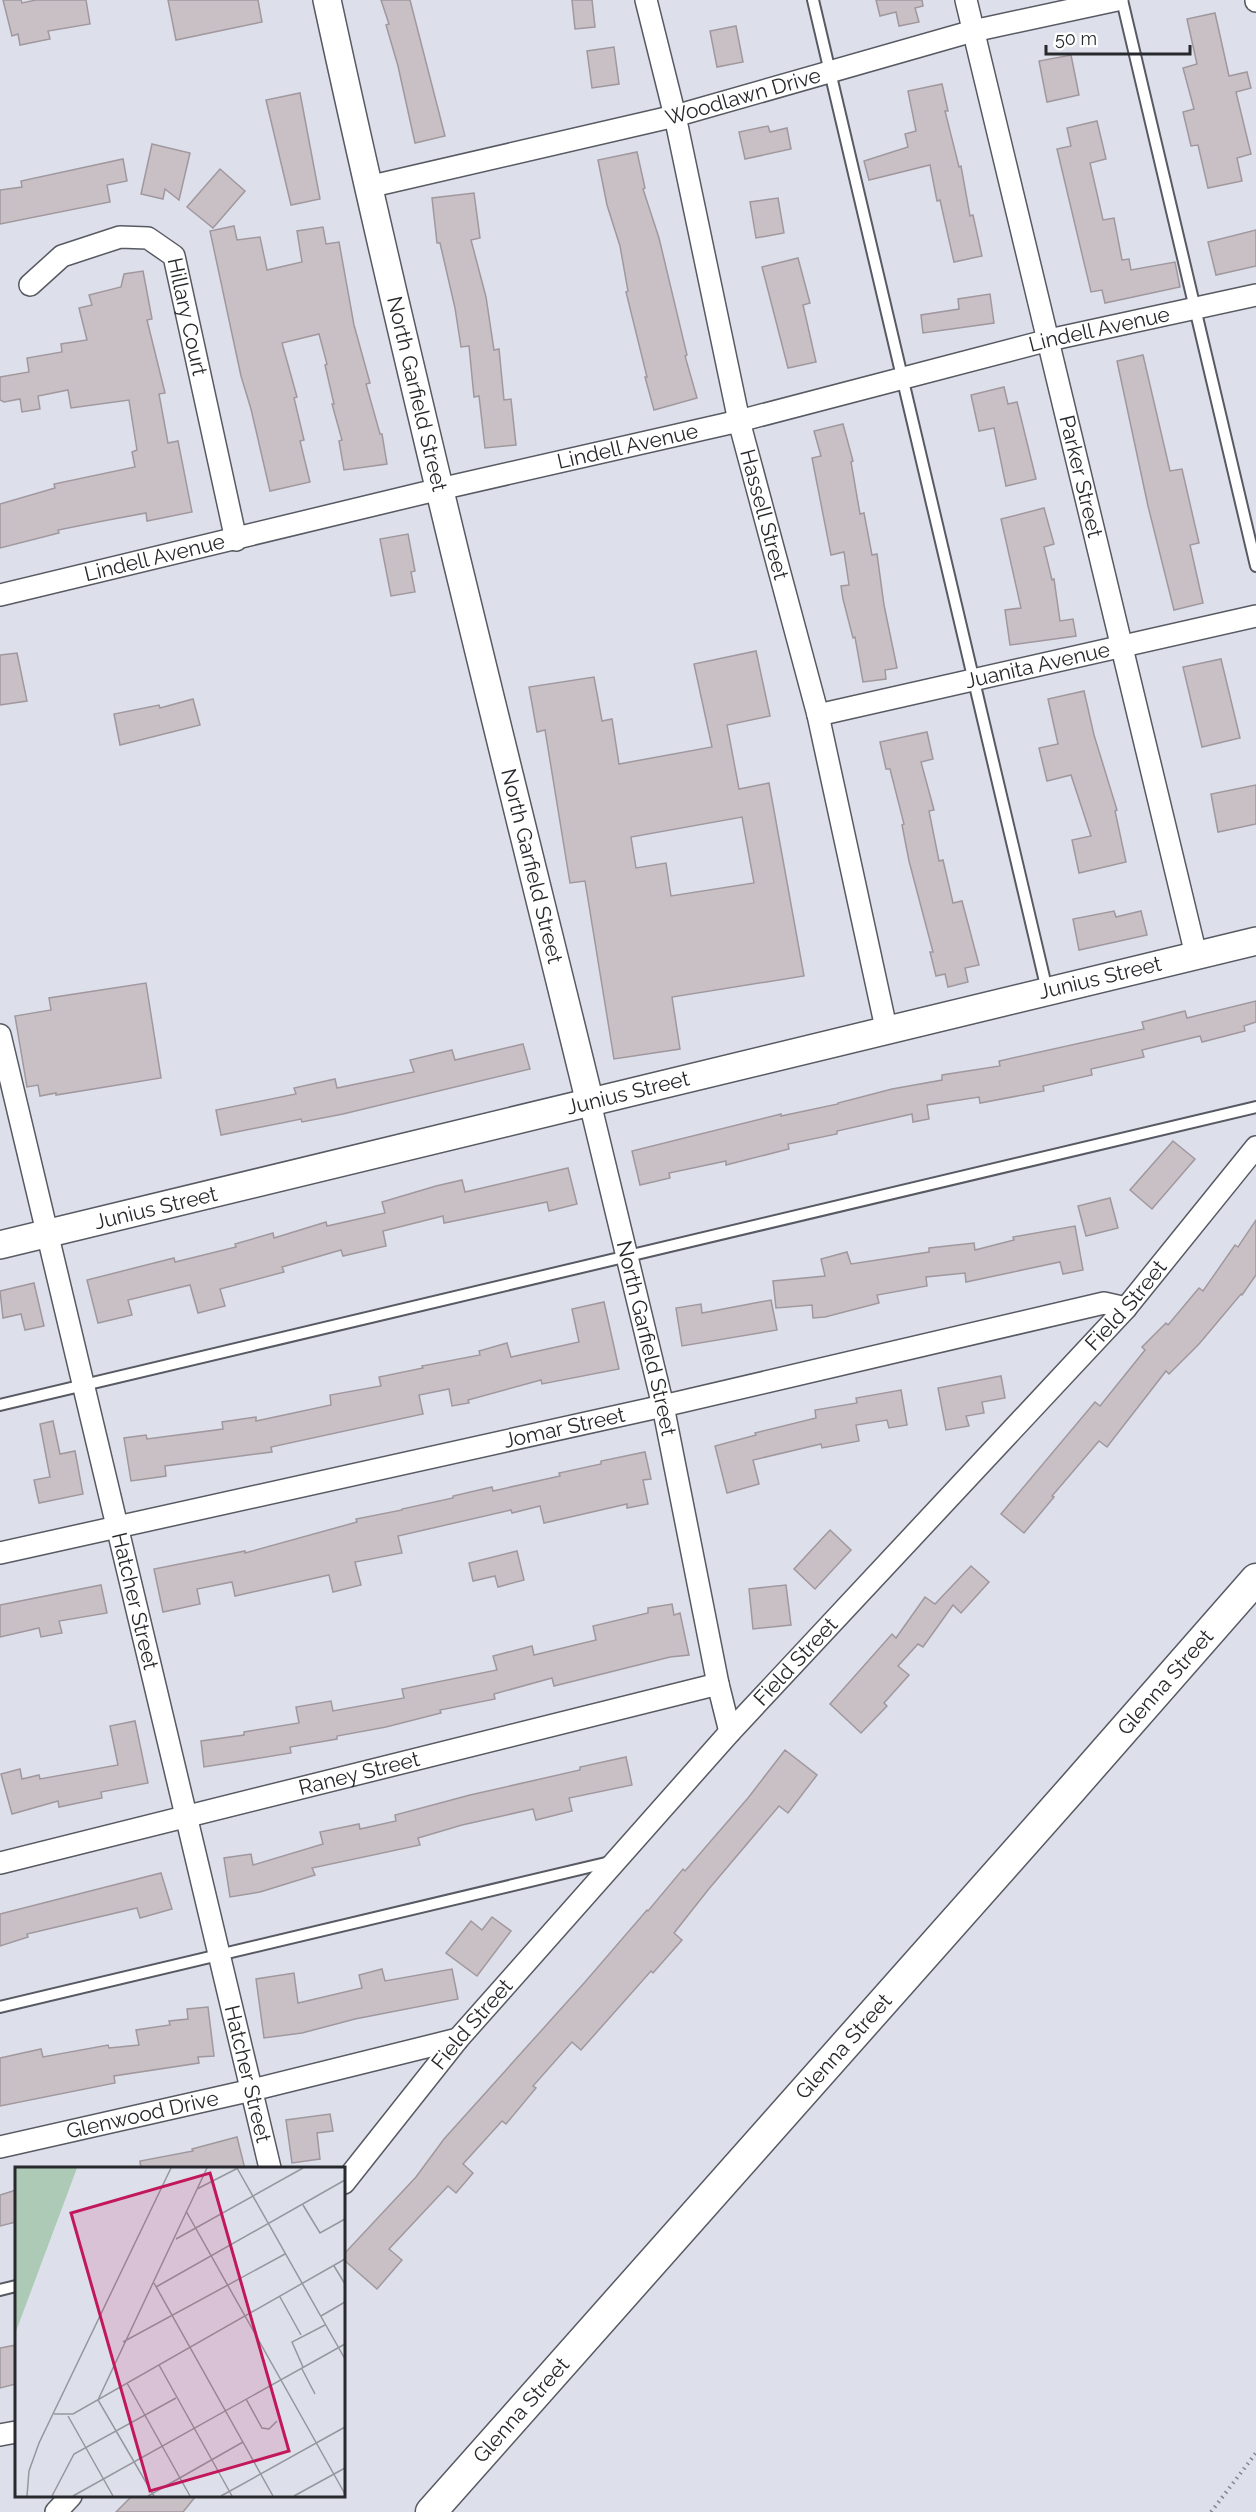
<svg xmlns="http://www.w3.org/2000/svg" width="1256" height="2512" font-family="Raleway,sans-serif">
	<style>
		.building { fill: #c9c0c6; stroke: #a0989e; stroke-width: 1.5; fill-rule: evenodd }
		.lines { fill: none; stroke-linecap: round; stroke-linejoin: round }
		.service-casing { stroke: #575a62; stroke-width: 14 }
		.minor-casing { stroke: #575a62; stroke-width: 24 }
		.tertiary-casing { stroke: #575a62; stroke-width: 30 }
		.secondary-casing { stroke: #575a62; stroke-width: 33 }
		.path { stroke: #83858c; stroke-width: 4; stroke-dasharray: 1.5 4.5; stroke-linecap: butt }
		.service { stroke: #fff; stroke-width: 10 }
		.minor { stroke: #fff; stroke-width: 21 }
		.tertiary { stroke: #fff; stroke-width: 27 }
		.secondary { stroke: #fff; stroke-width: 30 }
		.labels { text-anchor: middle; stroke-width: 4.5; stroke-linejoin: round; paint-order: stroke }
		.street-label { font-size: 21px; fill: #28292c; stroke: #fff }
		.inset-road { fill: none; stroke: #95979e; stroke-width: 1.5 }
		.view { fill: #c2185b; fill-opacity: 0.15; stroke: #c2185b; stroke-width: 3 }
		.inset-edge { fill: none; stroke: #28292c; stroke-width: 3 }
	</style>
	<rect width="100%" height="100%" fill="#dde0ea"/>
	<g class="building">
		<polygon points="3,0 21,0 22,3 36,0 86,0 90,24 48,31 50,39 20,45 18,34 12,36"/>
		<polygon points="168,0 258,0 262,22 176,40"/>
		<polygon points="381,0 410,0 445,136 415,143 398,66 386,25 389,24"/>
		<polygon points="572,0 592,0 595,27 575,29"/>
		<polygon points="876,0 922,0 923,6 915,8 919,22 899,26 896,12 880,16"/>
		<polygon points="1215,13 1229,76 1247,72 1251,88 1236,92 1251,154 1237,158 1242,181 1208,188 1198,145 1191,146 1183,112 1194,109 1183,68 1197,64 1187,19"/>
		<polygon points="736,26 743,62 717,67 710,31"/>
		<polygon points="614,47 619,84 592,88 587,51"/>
		<polygon points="1071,55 1079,95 1047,102 1039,61"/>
		<polygon points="942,84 948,111 945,111 959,167 961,166 970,216 973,215 982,256 954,262 940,200 937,201 930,165 869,180 864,161 908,147 905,134 916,131 908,91"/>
		<polygon points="300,93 320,199 291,205 266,100"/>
		<polygon points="1097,121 1106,159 1090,163 1103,220 1114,218 1122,260 1129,259 1131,270 1175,262 1180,287 1105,303 1102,290 1091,292 1057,149 1071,146 1067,128"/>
		<polygon points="768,126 770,132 787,128 791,149 745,159 739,132"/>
		<polygon points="152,144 190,153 179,200 165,189 163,199 141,194"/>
		<polygon points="637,152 645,188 643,189 659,238 687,355 685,356 697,398 654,410 645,377 647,377 626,292 628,291 620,246 607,205 598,160"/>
		<polygon points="123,159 127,181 107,185 110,202 0,224 0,190 22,187 21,181"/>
		<polygon points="220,169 245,191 213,228 187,207"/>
		<polygon points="474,193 480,238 471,240 486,297 494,350 499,349 504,400 511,399 516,445 485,448 479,396 474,397 469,346 461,347 455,308 440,243 437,243 432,198"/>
		<polygon points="778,198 784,233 756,238 750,202"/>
		<polygon points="234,226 237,240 260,237 267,270 302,262 297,231 323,227 326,244 339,242 354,325 370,383 366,384 380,434 382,434 387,464 344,470 339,441 342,440 332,404 334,404 325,365 327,364 319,334 282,343 297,397 294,398 304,440 300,441 310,482 270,491 251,409 241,376 210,231"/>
		<polygon points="1256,230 1256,266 1216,275 1208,242"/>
		<polygon points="798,258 810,303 803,305 816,362 788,368 762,267"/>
		<polygon points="143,271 152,319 147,320 165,393 159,394 168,443 178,441 192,512 147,521 146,513 103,521 58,530 59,533 0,548 0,504 55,488 54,484 135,467 132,452 137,450 129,400 71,408 68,390 38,396 40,409 22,412 20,399 4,402 0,400 0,377 29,372 27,358 62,352 61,344 87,340 79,308 92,305 89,295 121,287 124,274"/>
		<polygon points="990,294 994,323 923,333 921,315 959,309 958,299"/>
		<polygon points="1143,355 1170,471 1182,469 1199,543 1190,545 1203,603 1174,610 1148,506 1117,361"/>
		<polygon points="1004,387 1008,404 1017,402 1036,479 1006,486 994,428 979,431 971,395"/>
		<polygon points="843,424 853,461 851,462 860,514 864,513 872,555 877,554 884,605 897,668 885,670 886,679 863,682 855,637 853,638 843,599 841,586 849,585 844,552 831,555 812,458 821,456 814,431"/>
		<polygon points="1044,508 1054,544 1044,547 1052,580 1054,579 1060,621 1073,619 1076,636 1010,645 1005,610 1021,608 1001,519"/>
		<polygon points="408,534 415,571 411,572 415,592 391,596 380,539"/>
		<path d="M756,651L770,716L727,725L739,789L769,783L804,976L672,997L680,1049L614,1059L585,881L570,883L545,730L537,732L529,687L594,677L602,721L612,719L619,764L712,747L694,664ZM742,817L754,883L671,896L666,863L636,868L631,837Z"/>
		<polygon points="17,653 27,701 0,705 0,655"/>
		<polygon points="1221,659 1240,738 1202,747 1183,667"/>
		<polygon points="1084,691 1094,735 1117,810 1115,811 1126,862 1079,873 1072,840 1091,836 1071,775 1047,781 1039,748 1058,744 1048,699"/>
		<polygon points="193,699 200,725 120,745 114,714 159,705 160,708"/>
		<polygon points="927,732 933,759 921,762 934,810 929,811 939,861 943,860 953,903 962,901 979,965 965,968 968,982 948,987 945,974 936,976 930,952 933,952 909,861 902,825 904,824 890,769 886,769 880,742"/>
		<polygon points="1256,785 1256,824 1218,832 1211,794"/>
		<polygon points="1114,911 1116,917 1141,911 1147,935 1079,950 1073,919"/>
		<polygon points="146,983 161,1078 56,1095 56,1093 40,1096 38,1085 27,1087 15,1016 51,1010 49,998"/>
		<polygon points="1256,1001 1256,1022 1244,1026 1245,1031 1202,1042 1200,1036 1142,1050 1144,1057 1091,1069 1092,1075 1043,1086 1044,1091 980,1103 979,1097 927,1105 929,1119 913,1122 912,1114 837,1131 837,1134 788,1144 789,1149 726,1165 726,1161 669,1173 670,1178 640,1185 632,1151 781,1114 781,1116 838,1104 838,1103 892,1089 942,1080 942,1075 1000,1066 999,1061 1144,1029 1142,1022 1185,1011 1187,1018"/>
		<polygon points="523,1044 530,1069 343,1114 302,1122 301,1119 221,1135 216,1110 296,1094 294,1088 335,1079 337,1088 414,1072 410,1060 452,1050 455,1060"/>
		<polygon points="1173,1141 1195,1159 1152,1209 1130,1190"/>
		<polygon points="568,1168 577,1204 549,1211 547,1202 444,1223 443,1216 383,1231 386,1246 343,1256 341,1250 282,1267 284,1272 220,1289 225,1306 198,1313 190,1285 128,1300 132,1315 98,1323 87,1280 174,1258 175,1262 236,1247 235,1244 273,1233 274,1238 326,1222 327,1226 385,1213 382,1202 436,1186 462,1180 465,1192"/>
		<polygon points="1110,1198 1118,1228 1086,1236 1078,1206"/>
		<polygon points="1256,1220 1256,1275 1242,1295 1241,1294 1199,1344 1169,1374 1166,1371 1107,1447 1099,1441 1052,1496 1054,1497 1024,1533 1001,1514 1095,1402 1100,1406 1145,1350 1142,1347 1166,1323 1168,1325 1199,1288 1203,1291 1235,1245 1238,1247"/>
		<polygon points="1075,1226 1083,1270 1063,1274 1060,1262 966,1282 965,1273 926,1277 927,1286 877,1295 879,1303 825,1317 813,1318 812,1305 776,1308 773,1281 825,1276 821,1259 847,1252 851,1264 929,1252 929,1248 974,1243 975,1250 1014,1240 1013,1237"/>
		<polygon points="34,1283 44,1326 25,1330 21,1314 3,1318 0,1291"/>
		<polygon points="771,1300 777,1330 682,1346 676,1308 701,1304 702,1313"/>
		<polygon points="604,1302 619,1369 542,1384 541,1380 468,1400 469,1403 452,1406 449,1389 419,1395 423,1414 271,1447 272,1452 165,1466 166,1476 131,1481 124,1438 146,1435 147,1439 223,1429 222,1422 256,1417 256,1421 331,1405 330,1395 381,1386 379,1377 423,1368 422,1366 480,1355 479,1351 507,1343 511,1357 579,1342 572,1309"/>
		<polygon points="1001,1376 1005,1398 982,1402 984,1413 966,1416 969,1426 946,1430 938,1388"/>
		<polygon points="901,1390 907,1425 889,1428 887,1420 856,1425 859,1441 822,1448 821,1444 753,1460 759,1484 727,1493 715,1446 756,1435 755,1433 816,1418 815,1410 857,1403 856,1398"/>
		<polygon points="53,1421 60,1454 75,1451 83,1494 39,1503 34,1480 50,1477 40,1424"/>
		<polygon points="645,1452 651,1479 643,1480 648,1504 627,1508 627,1504 544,1523 540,1506 512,1513 511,1510 398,1536 402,1553 355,1562 361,1585 333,1592 329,1575 235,1596 232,1582 197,1589 200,1604 163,1612 154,1569 245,1551 245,1553 357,1522 356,1519 402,1510 402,1509 453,1498 453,1496 492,1487 493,1491 560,1476 559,1473 601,1464 601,1461"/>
		<polygon points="830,1530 851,1550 815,1589 794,1569"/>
		<polygon points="517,1551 524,1580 498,1587 495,1576 473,1581 469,1563"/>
		<polygon points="971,1566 989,1582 961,1613 953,1605 923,1647 918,1644 898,1666 909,1675 884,1703 887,1706 861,1733 830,1704 892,1634 896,1638 925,1597 935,1604"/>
		<polygon points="101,1585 107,1613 59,1621 62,1633 41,1637 39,1628 0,1637 0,1605"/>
		<polygon points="786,1585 791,1625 753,1629 749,1589"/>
		<polygon points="672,1604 674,1615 680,1613 689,1655 670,1657 554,1686 552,1678 494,1694 495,1699 440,1710 441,1713 386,1727 337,1736 337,1739 290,1747 291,1753 204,1767 201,1741 244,1735 244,1732 299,1723 296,1707 331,1701 333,1711 404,1698 402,1689 497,1670 493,1656 532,1646 534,1655 596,1640 593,1626 648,1613 648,1608"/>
		<polygon points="135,1721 148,1783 101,1792 102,1798 59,1807 58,1801 12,1814 1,1774 20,1769 22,1779 39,1775 40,1779 118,1765 110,1726"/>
		<polygon points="785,1750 817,1775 788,1813 779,1806 708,1890 674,1933 682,1940 653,1973 651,1971 581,2050 572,2042 533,2086 536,2088 506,2124 502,2121 463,2164 473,2173 456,2193 448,2186 389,2249 402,2260 377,2289 344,2260 344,2254 416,2177 444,2139 585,1982 647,1910 648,1911 683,1869 685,1871 748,1798"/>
		<polygon points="626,1757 632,1785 569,1798 572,1811 536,1820 533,1809 462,1825 418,1838 420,1845 312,1868 315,1875 260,1892 230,1897 224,1858 251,1854 253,1865 323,1844 320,1832 359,1824 360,1829 396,1821 395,1815 470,1795 580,1770 580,1767"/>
		<polygon points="161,1873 172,1909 140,1918 137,1908 27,1934 28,1937 0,1946 0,1914"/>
		<polygon points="492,1917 511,1931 477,1976 446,1953 471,1921 482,1930"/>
		<polygon points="382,1969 385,1981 452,1969 458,1999 355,2019 302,2033 264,2038 256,1979 294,1973 298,2003 362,1988 359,1975"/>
		<polygon points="208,2007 214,2056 198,2057 199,2063 114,2076 115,2083 0,2106 0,2058 41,2049 43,2057 108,2045 109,2048 139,2045 136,2030 170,2025 169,2021 188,2019 187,2009"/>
		<polygon points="330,2114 333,2131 317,2133 320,2159 292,2163 286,2120"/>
		<polygon points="237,2137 245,2169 141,2169 140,2161 193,2151 192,2149"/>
		<polygon points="16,2190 16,2222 0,2226 0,2195"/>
		<polygon points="16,2345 16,2384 0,2388 0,2348"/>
		<polygon points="132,2496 196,2496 183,2512 116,2512"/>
	</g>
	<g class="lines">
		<defs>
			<g id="service">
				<polyline points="813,0 1047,990"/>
				<polyline points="1122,0 1256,566"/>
				<polyline points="0,1405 1256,1107"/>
				<polyline points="0,2007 610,1862"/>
				<polyline points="0,2290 16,2286"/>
			</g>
			<g id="minor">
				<path id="s1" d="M646,0L675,116L739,421L818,715L886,1028"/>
				<path id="s2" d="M966,0L1196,955"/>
				<polyline points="1256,0 1256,1"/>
				<path id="s3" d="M368,187L675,116L973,31L1117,0"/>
				<path id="s4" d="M30,285L62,256L120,237L148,238L174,256L236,540"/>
				<path id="s5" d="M0,595L440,489L739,421L1049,340L1256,295"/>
				<path id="s6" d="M818,715L1256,616"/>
				<path id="s7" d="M0,1035L270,2168"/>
				<path id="s8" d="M590,1103L663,1406L718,1684L730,1732"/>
				<path id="s9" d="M0,1553L663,1406L1104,1303L1126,1308"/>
				<path id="s10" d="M0,1863L718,1684"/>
				<path id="s11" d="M0,2147L252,2090L458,2039"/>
				<path id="s12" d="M344,2183L458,2039L730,1732L1126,1308L1256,1147"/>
				<polyline points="0,2435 16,2432"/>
				<polyline points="56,2512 71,2496"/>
			</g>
			<g id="tertiary">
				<path id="s13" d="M327,0C407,369 500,736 590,1103"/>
				<path id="s14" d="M0,1245C419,1147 837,1039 1256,941"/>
			</g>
			<g id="secondary">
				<path id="s15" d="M431,2512L1071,1790L1256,1579"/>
			</g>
		</defs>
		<use href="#service" class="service-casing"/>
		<use href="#minor" class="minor-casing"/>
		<use href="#tertiary" class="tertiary-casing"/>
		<use href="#secondary" class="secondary-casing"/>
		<polyline class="path" points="1211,2512 1256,2453"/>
		<use href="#service" class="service"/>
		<use href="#minor" class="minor"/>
		<use href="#tertiary" class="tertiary"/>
		<use href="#secondary" class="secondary"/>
	</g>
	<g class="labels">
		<g class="street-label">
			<text dy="7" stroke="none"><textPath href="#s3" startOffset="386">Woodlawn Drive</textPath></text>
			<text dy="7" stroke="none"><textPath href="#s4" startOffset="226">Hillary Court</textPath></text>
			<text dy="7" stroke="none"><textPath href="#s5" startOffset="1131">Lindell Avenue</textPath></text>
			<text dy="7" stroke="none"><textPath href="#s13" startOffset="404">North Garfield Street</textPath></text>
			<text dy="7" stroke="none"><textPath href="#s5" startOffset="645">Lindell Avenue</textPath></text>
			<text dy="7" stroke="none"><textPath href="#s2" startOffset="490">Parker Street</textPath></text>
			<text dy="7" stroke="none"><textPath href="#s1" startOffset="528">Hassell Street</textPath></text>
			<text dy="7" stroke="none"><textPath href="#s5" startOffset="159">Lindell Avenue</textPath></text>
			<text dy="7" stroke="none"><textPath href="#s6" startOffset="225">Juanita Avenue</textPath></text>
			<text dy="7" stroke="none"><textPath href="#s13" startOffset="890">North Garfield Street</textPath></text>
			<text dy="7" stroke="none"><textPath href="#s14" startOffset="1132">Junius Street</textPath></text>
			<text dy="7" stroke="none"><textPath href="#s14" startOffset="646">Junius Street</textPath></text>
			<text dy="7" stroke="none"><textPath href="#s14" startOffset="160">Junius Street</textPath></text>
			<text dy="7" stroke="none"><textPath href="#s12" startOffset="1176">Field Street</textPath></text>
			<text dy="7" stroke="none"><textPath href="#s8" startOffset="242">North Garfield Street</textPath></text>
			<text dy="7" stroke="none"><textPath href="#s9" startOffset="578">Jomar Street</textPath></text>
			<text dy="7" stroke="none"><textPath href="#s7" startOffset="582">Hatcher Street</textPath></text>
			<text dy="7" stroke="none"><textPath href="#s12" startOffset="690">Field Street</textPath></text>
			<text dy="7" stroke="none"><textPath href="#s15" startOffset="1108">Glenna Street</textPath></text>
			<text dy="7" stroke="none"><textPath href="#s10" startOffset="370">Raney Street</textPath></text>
			<text dy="7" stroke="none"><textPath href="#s12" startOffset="204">Field Street</textPath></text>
			<text dy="7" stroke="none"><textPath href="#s15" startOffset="622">Glenna Street</textPath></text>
			<text dy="7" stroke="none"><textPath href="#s7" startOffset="1068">Hatcher Street</textPath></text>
			<text dy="7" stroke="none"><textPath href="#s11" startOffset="146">Glenwood Drive</textPath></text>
			<text dy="7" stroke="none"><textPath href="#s15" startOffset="136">Glenna Street</textPath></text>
		</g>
	</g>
	<g transform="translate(15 2167)">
		<rect width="330" height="330" fill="#dde0ea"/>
		<path d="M0,1H62L0,167Z" fill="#accab5"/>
		<path class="inset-road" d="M222,1L330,192M182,22L223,1M288,38L305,66L330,52M171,44L330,327M161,72L288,1M319,99L330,117M139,116L258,329M141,120L330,13M265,130L286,168M306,149L330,135M108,175L270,87M144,198L217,329M288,200L277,175L310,158M287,202L300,227M112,216L175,329M231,232L247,261L254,262L262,254M39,247H58L330,92M53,249L98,329M12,329L14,304L24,276L156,1M37,329L59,287L161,231M58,329L330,177M133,329L228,275M139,329L83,233L192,1M206,329L330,260M279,329L330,301"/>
		<path class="view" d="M195,6L274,284L135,324L56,46Z"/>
		<rect width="330" height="330" class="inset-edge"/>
	</g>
	<path d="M1046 45v9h144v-9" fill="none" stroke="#28292c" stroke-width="3"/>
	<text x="1055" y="45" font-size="18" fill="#28292c" stroke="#ffffff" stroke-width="4.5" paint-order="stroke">50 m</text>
</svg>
